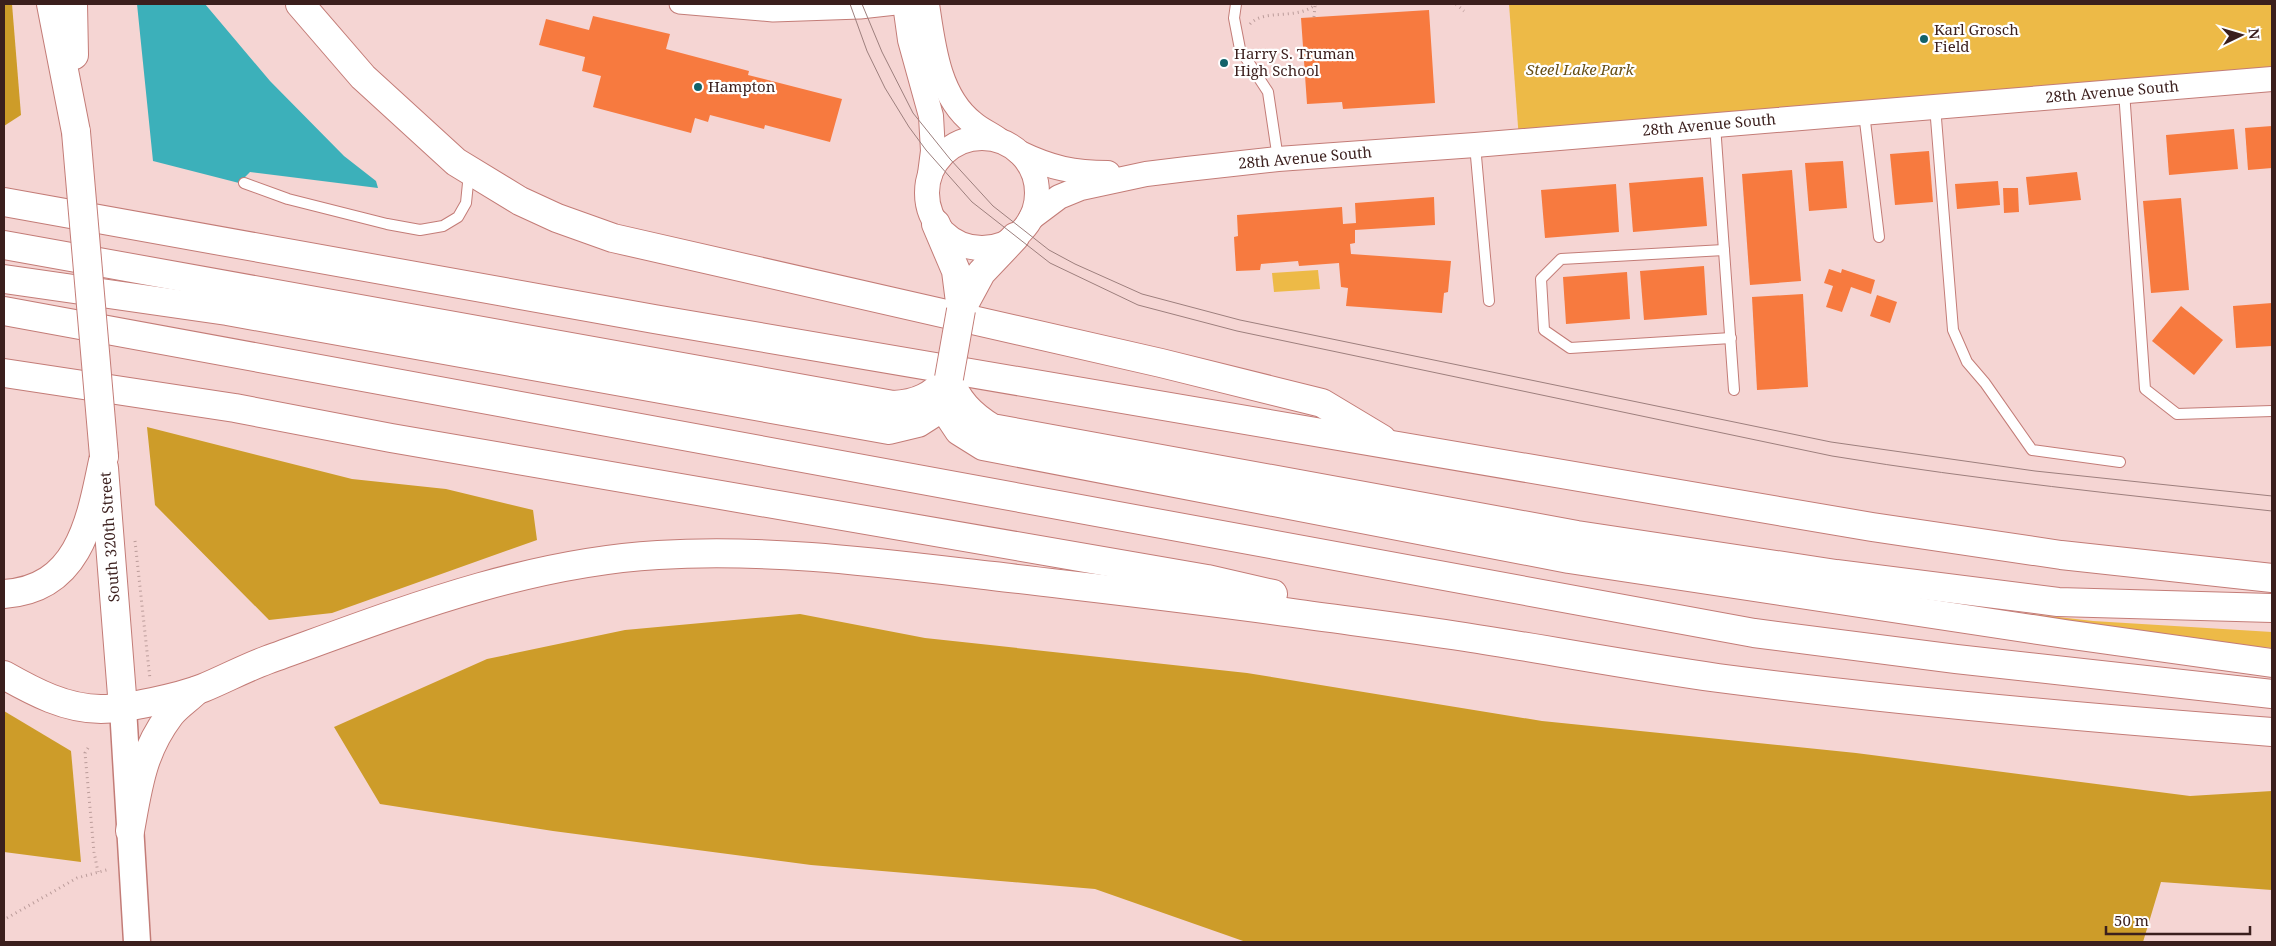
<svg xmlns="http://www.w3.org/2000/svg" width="2276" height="946" font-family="'Noto Serif',serif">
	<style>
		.green { fill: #edba47 }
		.forest { fill: #cd9c29 }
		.water { fill: #3cb0ba }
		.building { fill: #f77a3f }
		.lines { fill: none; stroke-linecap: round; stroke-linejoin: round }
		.service-casing { stroke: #c37c77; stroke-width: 12 }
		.minor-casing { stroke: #c37c77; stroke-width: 21 }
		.tertiary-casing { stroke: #c37c77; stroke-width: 26 }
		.secondary-casing { stroke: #c37c77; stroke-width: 29 }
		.primary-casing { stroke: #c37c77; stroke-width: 30 }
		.motorway-casing { stroke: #c37c77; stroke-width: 30 }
		.path { stroke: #bb9c9a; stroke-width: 3; stroke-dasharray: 1 4; stroke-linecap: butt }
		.service { stroke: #fff; stroke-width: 10 }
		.minor { stroke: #fff; stroke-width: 19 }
		.tertiary { stroke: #fff; stroke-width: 24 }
		.secondary { stroke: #fff; stroke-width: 26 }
		.primary { stroke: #fff; stroke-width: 28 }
		.motorway { stroke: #fff; stroke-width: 28 }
		.tram { stroke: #9d7f7d; stroke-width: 1 }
		.primary-bridge-casing { stroke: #c37c77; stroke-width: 30; stroke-linecap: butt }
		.motorway-bridge-casing { stroke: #c37c77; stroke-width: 30; stroke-linecap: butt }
		.primary-bridge { stroke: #fff; stroke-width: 28 }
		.motorway-bridge { stroke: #fff; stroke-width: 28 }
		.poi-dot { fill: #126269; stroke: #fff; stroke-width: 2 }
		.labels { text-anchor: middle; stroke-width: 4.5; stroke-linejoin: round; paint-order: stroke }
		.poi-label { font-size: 15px; fill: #3b1f1d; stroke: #fff; text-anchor: start }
		.park-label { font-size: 15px; font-style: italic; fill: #674e14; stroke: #fff }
		.street-label { font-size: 15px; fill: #3b1f1d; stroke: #fff }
	</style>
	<rect width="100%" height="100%" fill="#f5d5d3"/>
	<g class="green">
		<polygon points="1509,4 2272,4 2272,79 1519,140"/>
		<polygon points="1318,270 1320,289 1274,292 1272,273"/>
		<polygon points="1946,604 2093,621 2272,632 2272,648 2230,644"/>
	</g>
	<g class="forest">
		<polygon points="4,4 12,4 21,115 4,126"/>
		<polygon points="147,427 352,479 446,489 533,510 537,540 332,613 269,620 155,505"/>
		<polygon points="800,614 925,638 1247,673 1542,721 1856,753 2190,796 2272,791 2272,890 2161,882 2143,942 1246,942 1095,889 811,865 553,831 380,804 334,727 487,659 625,630"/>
		<polygon points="4,711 71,751 81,862 4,852"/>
	</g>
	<polygon class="water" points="137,4 205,4 270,81 344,156 376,181 378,188 250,172 239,183 153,161"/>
	<g class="building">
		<polygon points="1429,10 1435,103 1343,109 1342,102 1307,104 1301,18"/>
		<polygon points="593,16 670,34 666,49 749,71 748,75 842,99 830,142 765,125 764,129 710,115 708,122 695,118 691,133 593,107 601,76 582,71 585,57 539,45 546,19 589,30"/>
		<polygon points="2272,126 2272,168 2248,170 2245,128"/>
		<polygon points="2234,129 2238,169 2169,175 2166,135"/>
		<polygon points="1929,151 1933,202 1895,205 1890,154"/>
		<polygon points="1843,161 1847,208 1809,211 1805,163"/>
		<polygon points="1792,170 1801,281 1750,285 1742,174"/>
		<polygon points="2077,172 2081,200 2029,205 2026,177"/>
		<polygon points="1703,177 1707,226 1633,232 1629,183"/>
		<polygon points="1998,181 2000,205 1957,209 1955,184"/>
		<polygon points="1616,184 1619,232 1545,238 1541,190"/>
		<polygon points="2003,188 2018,188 2019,212 2004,213"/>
		<polygon points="1434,197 1435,225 1355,230 1355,243 1350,244 1351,254 1451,261 1448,292 1444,293 1442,313 1346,306 1348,288 1341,287 1339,263 1299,266 1298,261 1261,264 1260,270 1236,271 1234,237 1238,236 1237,215 1342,207 1343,224 1356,223 1355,203"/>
		<polygon points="2181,198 2189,290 2151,293 2143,201"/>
		<polygon points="1704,266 1707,315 1644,320 1640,271"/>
		<polygon points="1829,269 1841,273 1842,269 1875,280 1871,294 1851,287 1842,312 1826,307 1833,286 1824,283"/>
		<polygon points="1627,272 1630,319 1566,324 1563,277"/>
		<polygon points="1803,294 1808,387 1757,390 1752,297"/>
		<polygon points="1877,295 1897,302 1890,323 1870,316"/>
		<polygon points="2272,303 2272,346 2236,348 2233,306"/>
		<polygon points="2181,306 2223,340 2194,375 2152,341"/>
	</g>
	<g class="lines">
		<defs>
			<g id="service">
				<polyline points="1236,4 1234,18 1240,49 1268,92 1278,159"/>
				<polyline points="2124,91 2145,389 2177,414 2272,411"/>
				<polyline points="1935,106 1953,330 1967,362 1985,383 2032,450 2120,462"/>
				<polyline points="1864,113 1879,237"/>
				<polyline points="1715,125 1734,390"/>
				<polyline points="1475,145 1489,301"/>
				<polyline points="244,183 288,199 387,224 420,230 443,226 458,217 466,203 469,173"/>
				<polyline points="1724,250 1561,259 1541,279 1544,330 1570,348 1731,338"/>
			</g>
			<polyline id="minor" points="679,4 773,12 860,9 905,4"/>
			<g id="tertiary">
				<polyline points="905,4 910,40 931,116 933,151 930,174"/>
				<path d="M927,4C933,44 938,96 973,123C981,130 991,134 999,140"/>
				<circle cx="982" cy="193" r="55"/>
				<path d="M1020,153C1051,168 1074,173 1108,173"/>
				<polyline points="1031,218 1059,197 1081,188 1146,174 1187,169 1278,159 1475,145 2272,79"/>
			</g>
			<polyline id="secondary" points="123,708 137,942"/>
			<g id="primary">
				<polyline points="51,4 76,132"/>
				<polyline points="73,4 74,55"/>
				<polyline points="104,468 123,708"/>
			</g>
			<g id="motorway">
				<polyline points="300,4 363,77 456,162 520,201 557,218 613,238 1161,363 1322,403 1382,439"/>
				<polyline points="4,202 654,319 1872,527 2061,555 2272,578"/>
				<polyline points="936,224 956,271 961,310"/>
				<path d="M4,245L893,405C918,404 932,396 949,378"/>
				<polyline points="4,279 227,311 889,430 918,423 943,407"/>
				<polyline points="961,310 981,273 1015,237"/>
				<polyline points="4,311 1754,633 1956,659 2272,694"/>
				<polyline points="4,373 235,408 391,438 1207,579 1273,594"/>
				<polyline points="949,378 943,407 959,431 983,446 1569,559 2065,634 2272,663"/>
				<path d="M949,378C957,401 971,415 992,428L1577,535L1836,574L2058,602L2272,608"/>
				<path d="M4,594C81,589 91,518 104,456"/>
				<path d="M4,675C34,692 66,709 101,709C126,709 180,697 203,688C225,679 245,668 267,660C395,614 521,563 658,555C770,548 881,563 993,576C1093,588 1193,599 1293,613C1350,621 1408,628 1465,637C1549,650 1633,666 1718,678C1902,702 2087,718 2272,732"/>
				<path d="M130,831C138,787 142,752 170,715C177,706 188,699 196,691"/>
			</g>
		</defs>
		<use href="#service" class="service-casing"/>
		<use href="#minor" class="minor-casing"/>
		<use href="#tertiary" class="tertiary-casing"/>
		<use href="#secondary" class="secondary-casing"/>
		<use href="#primary" class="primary-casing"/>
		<use href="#motorway" class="motorway-casing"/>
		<g class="path">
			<polyline points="1456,4 1464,11"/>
			<polyline points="1314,17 1315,6"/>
			<path d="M1250,24C1265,8 1297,21 1316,4"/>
			<polyline points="135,541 150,679"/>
			<polyline points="88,748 85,753 94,852 98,872"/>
			<polyline points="7,918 77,878 110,869"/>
		</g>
		<use href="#service" class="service"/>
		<use href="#minor" class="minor"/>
		<use href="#tertiary" class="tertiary"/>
		<use href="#secondary" class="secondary"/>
		<use href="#primary" class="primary"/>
		<use href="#motorway" class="motorway"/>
		<g class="tram">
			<path d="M850,4L867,51L885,88L909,127L926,150L972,202L1050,263L1138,305L1237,331L1832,456C1978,480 2125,495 2272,511"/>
			<polyline points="862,4 882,52 913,113 950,159 993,206 1049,250 1075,264 1142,294 1240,320 1831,442 2035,471 2272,496"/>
		</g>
		<defs>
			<polyline id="primary-bridge" points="76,132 104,456"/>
			<polyline id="motorway-bridge" points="949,378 961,310"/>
		</defs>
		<use href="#primary-bridge" class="primary-bridge-casing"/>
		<use href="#motorway-bridge" class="motorway-bridge-casing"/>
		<use href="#primary-bridge" class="primary-bridge"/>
		<use href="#motorway-bridge" class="motorway-bridge"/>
	</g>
	<g class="poi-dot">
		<circle cx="1924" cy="39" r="5"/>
		<circle cx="1224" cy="63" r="5"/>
		<circle cx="698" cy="87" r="5"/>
	</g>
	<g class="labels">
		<g class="poi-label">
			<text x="1934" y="35">Karl Grosch<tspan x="1934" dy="17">Field</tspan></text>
			<text x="1234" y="59">Harry S. Truman<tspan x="1234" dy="17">High School</tspan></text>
			<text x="708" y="92">Hampton</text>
		</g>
		<g class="park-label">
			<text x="1580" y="75">Steel Lake Park</text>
		</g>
		<g class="street-label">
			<text transform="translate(2112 92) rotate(-5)" y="5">28th Avenue South</text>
			<text transform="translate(1709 125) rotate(-5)" y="5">28th Avenue South</text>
			<text transform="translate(1305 158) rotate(-5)" y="5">28th Avenue South</text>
			<text transform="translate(110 537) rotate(-94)" y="5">South 320th Street</text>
		</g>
	</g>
	<rect width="2276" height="946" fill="none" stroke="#3b1f1d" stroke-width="10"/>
	<g transform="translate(2241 35) rotate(85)" stroke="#ffffff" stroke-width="4" paint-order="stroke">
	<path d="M0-4L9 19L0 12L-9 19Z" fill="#3b1f1d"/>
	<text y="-8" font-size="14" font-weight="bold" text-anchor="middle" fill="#3b1f1d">N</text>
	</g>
	<path d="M2106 926v8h144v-8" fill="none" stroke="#3b1f1d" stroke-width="2.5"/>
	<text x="2114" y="926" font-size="15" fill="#3b1f1d" stroke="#ffffff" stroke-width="4" paint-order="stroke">50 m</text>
</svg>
